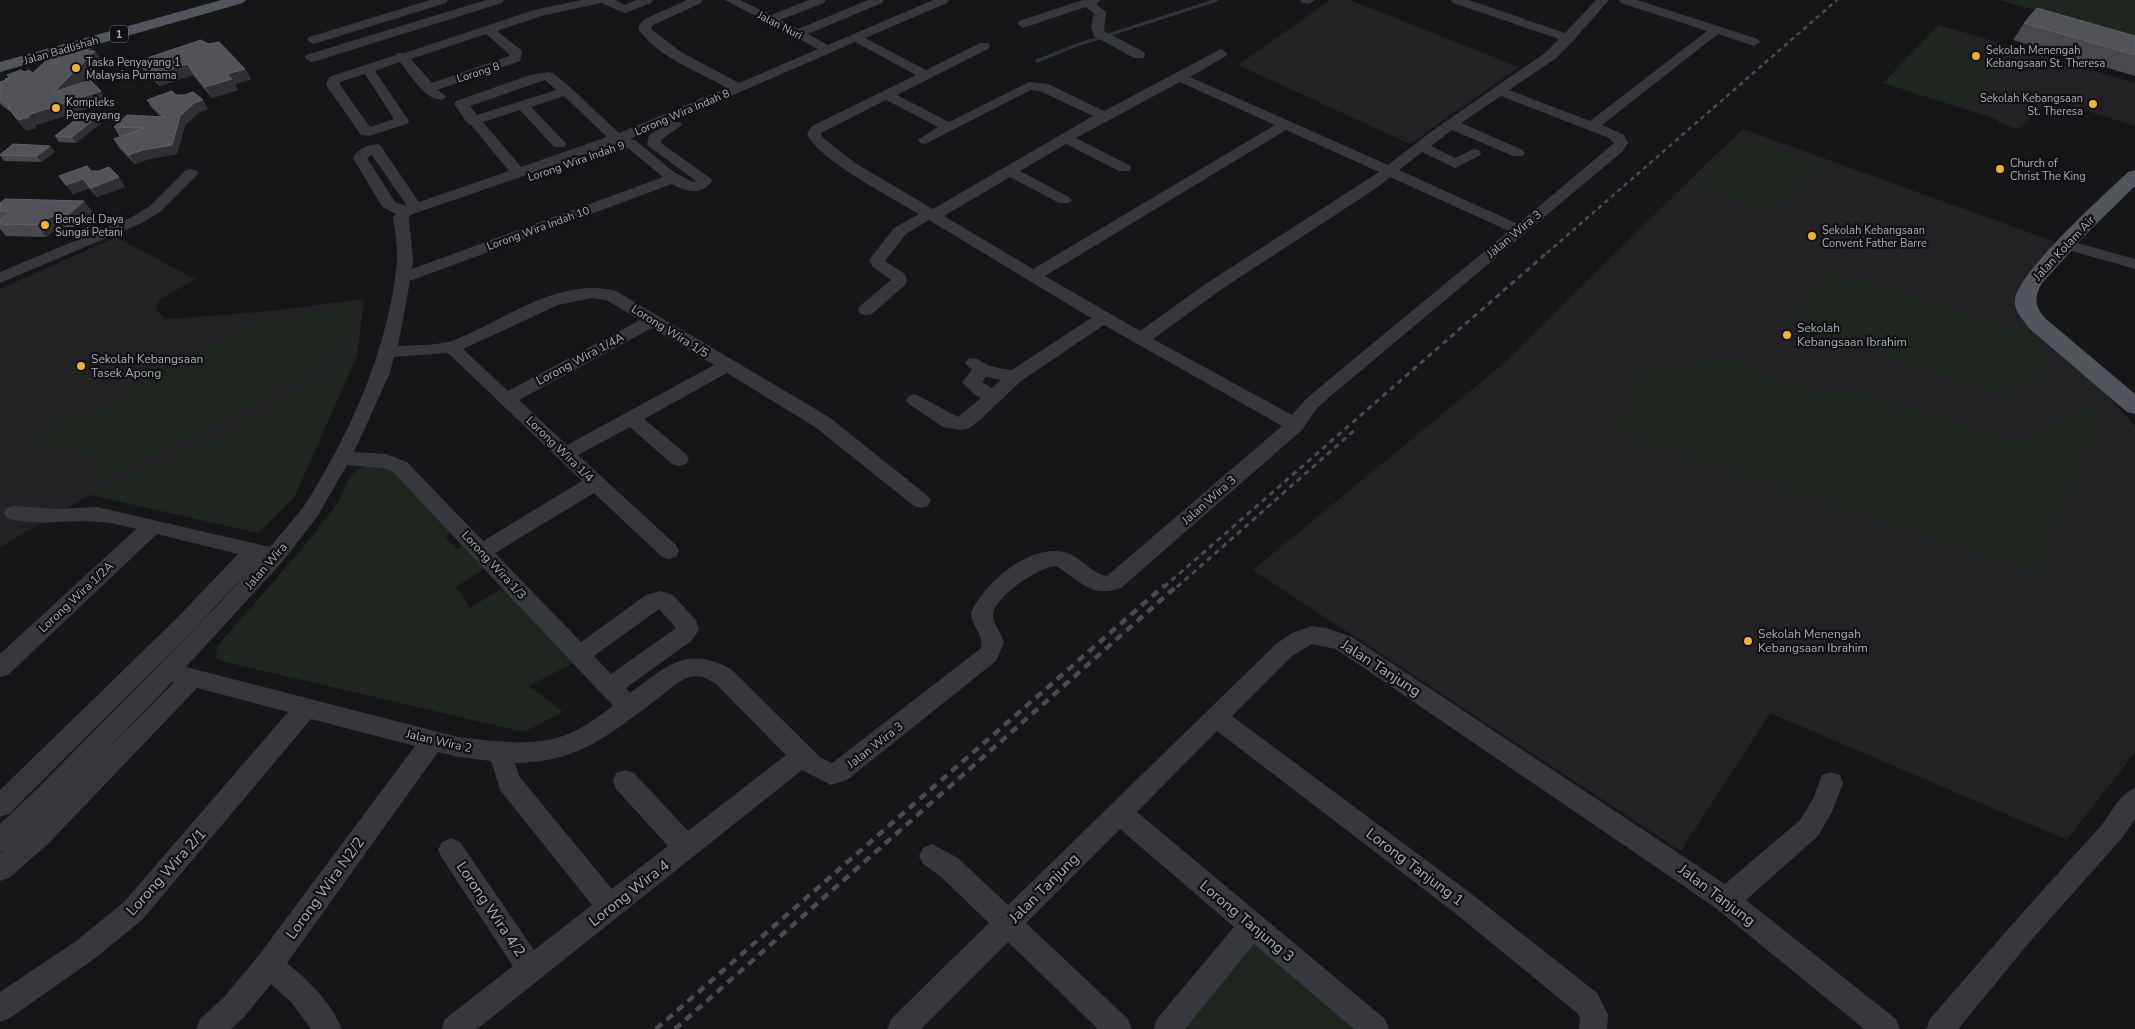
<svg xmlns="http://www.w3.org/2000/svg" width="2135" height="1029" font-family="'Nunito Sans',sans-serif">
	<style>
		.built { fill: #222225 }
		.green { fill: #1e261f }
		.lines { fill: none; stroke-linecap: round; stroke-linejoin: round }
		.stream { stroke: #2c353c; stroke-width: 3 }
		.minor { fill: #37383d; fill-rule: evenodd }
		.major { fill: #53555c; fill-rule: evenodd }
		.rail-far2 { stroke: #4a4c52; stroke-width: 2.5; stroke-dasharray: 4.5 4; stroke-linecap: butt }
		.rail-far1 { stroke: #4a4c52; stroke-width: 3; stroke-dasharray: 5.5 4.5; stroke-linecap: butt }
		.rail { stroke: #4a4c52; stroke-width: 4.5; stroke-dasharray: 8 6; stroke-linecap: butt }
		.wall { fill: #47494d }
		.shaded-wall { fill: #2f3033 }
		.building { fill: #525359; stroke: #5f6168 }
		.poi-dot { fill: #f2b134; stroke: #111113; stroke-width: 2 }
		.labels { text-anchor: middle; stroke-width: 4.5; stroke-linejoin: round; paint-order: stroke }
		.far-street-label { font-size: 11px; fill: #a8adb8; stroke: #111113 }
		.shield { fill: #111113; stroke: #7b7e86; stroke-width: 1 }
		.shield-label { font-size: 11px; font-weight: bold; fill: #a8adb8 }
		.far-poi-label { font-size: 11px; fill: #a8adb8; stroke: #111113; text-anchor: start }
		.street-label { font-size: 12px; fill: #a8adb8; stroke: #111113 }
		.poi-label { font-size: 12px; fill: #a8adb8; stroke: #111113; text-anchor: start }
		.near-street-label { font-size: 15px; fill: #a8adb8; stroke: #111113 }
	</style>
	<rect width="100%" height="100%" fill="#161618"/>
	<g class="built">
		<polygon points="1330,0 1350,0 1519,67 1410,144 1238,65"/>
		<polygon points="1939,25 2135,83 2135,126 2052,100 2018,129 1997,122 1999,120 1883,83"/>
		<polygon points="1743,129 2058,243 2035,265 2022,283 2019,307 2100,387 2135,426 2135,752 2067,840 1770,713 1681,851 1253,570 1503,364 1712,158"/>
		<polygon points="116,237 195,279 158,301 156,310 165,319 271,311 364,299 357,356 229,431 90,495 0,547 0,289"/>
	</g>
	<g class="green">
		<polygon points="1999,0 2135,0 2135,36 2099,28"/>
		<polygon points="1935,29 1959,36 1953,44 2021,64 2018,68 2005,65 1973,97 1956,106 1883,83"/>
		<polygon points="1745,138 1822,164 1783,202 1755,206 1699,186"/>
		<polygon points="1826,270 2032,333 2053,368 2006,397 1794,325"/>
		<polygon points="354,306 346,353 222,422 80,490 105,457 32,443 61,419 89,413 264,319"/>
		<polygon points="357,356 295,496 258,533 90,495 229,431"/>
		<polygon points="1736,361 1827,394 1858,392 2020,444 2103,398 2095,430 2036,573 1615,434 1648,364"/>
		<path d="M364,466H390L454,532L445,537L457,549L465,545L485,568L456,587L470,608L504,587L577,661L529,686L563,712L524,732L225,662L216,657L217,646C257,600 300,554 336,505C347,488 344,476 364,466Z"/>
		<polygon points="1250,937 1353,1024 1350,1029 1177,1029"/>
	</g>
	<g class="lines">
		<polyline class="stream" points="1037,61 1077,45 1217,0"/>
		<g class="minor">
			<polygon points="430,0 448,0 446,3 317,43 313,44 307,40 309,37"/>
			<polygon points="486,0 504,0 502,3 316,61 311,62 305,58 306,55"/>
			<path d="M581,0H615L625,5L636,0H653L651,3L625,13L601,3L541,16L497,31L521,50L522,53L520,61L437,90L446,96L444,99C426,103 410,74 400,62L375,71L409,121L407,124L369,136L361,135L326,85L329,77L396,55L397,53H404L534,10ZM486,34L509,54V56L432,83L411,59ZM365,74L394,119L370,127L340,85V82Z"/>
			<path d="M687,0H703L701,3L653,25L651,29L681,52L739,83L818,49L725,0H740L771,15L809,0H826L824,3L780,20L798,29L868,0H884L882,3L808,34L828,45L933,0H949L947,3L865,38L926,70L980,43H988L990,46L988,49L897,95L949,122L1029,82L1048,84L1104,111L1221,49L1227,53L1226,56L1190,77L1388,165L1432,131L1545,53L1559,39L1453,3L1451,0H1469L1565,33L1596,0H1609L1573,41L1555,59L1509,90L1590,121L1707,31L1621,3L1619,0H1637L1758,39L1760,42L1754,46L1718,34L1602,125L1624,135L1628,143L1622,152L1332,395L1317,408L1302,430L1121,588C1092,599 1079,580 1056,566C1039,567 995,596 993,614C992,623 1002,633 1004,643L996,661L847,780L831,785L802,770L477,1029H441L445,1019L513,966L442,858L438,850L442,842L451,838L460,842L534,950L592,905L500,790L491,761L458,757L438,752L287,963C309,981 331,1002 342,1029H311L291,1002L271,984L244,1017L231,1029H196L200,1019L224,997L259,955L415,746L311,719L142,920L94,959L10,1018L0,1022V992L76,941L124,902L288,712L197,688L48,844L9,878L0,881V853L3,851L0,852V824L39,787L216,607L259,560L195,628L9,814L0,817V790L179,616L238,554L157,534L8,675L0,677V654L136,529C124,526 111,522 98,522C68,519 36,527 7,518L4,513L7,508L14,506L57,509L97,507L270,547C281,533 294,520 304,506C351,433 388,349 397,263C398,248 395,232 393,217L396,214L384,208L381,205L353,158C357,149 370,143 380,145L419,202L509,171L471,125L468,124L454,104L456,101L530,75L548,72L553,73L571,88L619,133L727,88C698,71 659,58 639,30V25L645,19ZM855,42L916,75L812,126L807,133C815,158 894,199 919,214L894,228L869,260L873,267L891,280L860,306L858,310L860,314L866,315L872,314L905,285L907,281L905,274L885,261L906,234L929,220L1091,318L1012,370C1005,369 998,368 991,366C981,363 979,356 968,359L965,363L972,370L962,382L974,394L981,398L958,417L915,394L909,396L906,400L909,404L943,427L961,430L968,429L981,419L1021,381L1104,325L1282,426L1107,576C1093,574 1083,560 1070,554C1035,539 984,582 971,613C971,626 986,637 980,649L832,763L821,758L731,669C686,645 667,666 630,693L626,688L691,641L699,630L696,620L673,595L661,591L646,595L581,642L495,553L594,493L662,557L669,559L676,557L679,551L676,545L578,455L630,427L672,464L679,466L686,464L689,459L686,454L644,419L727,373L815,427L914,506L921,508L928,506L931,501L928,496L829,417L616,291C557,276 503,322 451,341C434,346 415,345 398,346L410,281L672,184C686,192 702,196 712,181L710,178L661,143V140L682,125L680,122H671ZM545,80L556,90L477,115L470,106ZM1180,82L1275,125L1033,269L944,216L1010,177L1059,203H1069L1072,200L1069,197L1020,171L1066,144L1119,171H1129L1131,168L1129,165L1076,138ZM1031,90L1040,91L1093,116L933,209L855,163L822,137L821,133L886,100L938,127L918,140L920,143L925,144ZM564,96L607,137L521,167L483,122L520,110L554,147H564L566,144L564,141L531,107ZM1501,96L1609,138L1614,143L1518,224L1399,170L1422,152L1455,168L1479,156L1481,153L1479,150L1474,149L1455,158L1431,146L1452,130L1513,156H1523L1525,153L1523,150L1461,123ZM670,122L649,135L647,145L696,181L693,182L674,172L635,140L630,139ZM1286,130L1379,172L1207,283L1140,331L1045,276ZM605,148L606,152L611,153L628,148L663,177L412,269L413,261L409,217L410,215ZM372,155L407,206L395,202L367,158ZM1390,177L1509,231L1320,387L1305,400L1292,415L1153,339L1219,291L1375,189ZM592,298L606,300L640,320L508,391L463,349L558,305ZM652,328L714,365L567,445L519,400ZM448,353L582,481L483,541L407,462L386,454L354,452L389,375L394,357ZM986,377L1001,380L992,388L982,382ZM347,465L383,468L393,472L613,706C598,717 581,730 563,736C530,747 491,741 458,737L186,667L282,562L317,517ZM659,609L676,628L611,674L594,656ZM695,676L703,677L715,683L786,755L688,831L634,773L625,770L616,773L613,781L616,789L668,846L612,889L519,776L515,763C579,762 607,736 656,700C667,692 681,677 695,676ZM172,682H174L100,757Z"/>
			<polygon points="1083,0 1101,0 1096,4 1106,12 1104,31 1144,52 1145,55 1144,58 1134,58 1094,36 1091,27 1094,13 1086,7 1023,28 1017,24 1019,21"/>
			<polygon points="1300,0 1315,0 1309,4 1302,3"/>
			<polygon points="191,169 196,170 198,173 196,176 160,212 142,223 0,283 0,272 132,217 150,206 186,170"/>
			<polygon points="2067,240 2135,259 2135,269 2061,248 2059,245 2061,242"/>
			<polygon points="1312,626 1326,628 1352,637 1725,884 1800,820 1813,799 1822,775 1831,772 1840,775 1843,783 1832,812 1818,836 1746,900 1896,1019 1900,1029 1864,1029 1717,909 1675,880 1336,649 1312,644 1292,656 1232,716 1473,895 1597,993 1608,1015 1607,1029 1579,1029 1580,1018 1577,1013 1455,913 1217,731 1137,812 1385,1019 1389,1029 1354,1029 1254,944 1185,1029 1153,1029 1157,1019 1234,927 1120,829 1026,923 1128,1019 1132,1029 1098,1029 1008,942 921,1029 887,1029 891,1019 989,923 940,876 923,864 919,856 923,848 932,844 958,858 1008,905 1276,644 1292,633"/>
			<path d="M2135,788V819L2122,838L2027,945L1958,1029H1926L1930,1019C1986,954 2042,890 2100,827C2111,814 2119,794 2135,788Z"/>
		</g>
		<g class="major">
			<polygon points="221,0 246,0 243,3 0,72 0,62"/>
			<path d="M2135,170V186L2089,231L2042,283C2034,297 2034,307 2046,319L2135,394V414L2127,412L2030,329C2024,321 2013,310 2015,299C2018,272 2105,194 2128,172Z"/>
		</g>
		<polyline class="rail-far2" points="1547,253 1837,0"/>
		<g class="rail-far1">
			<polyline points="1164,587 1549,251"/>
			<polyline points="1177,587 1357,428"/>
		</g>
		<g class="rail">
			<polyline points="656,1029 1165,585"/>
			<polyline points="675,1029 1178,585"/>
		</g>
	</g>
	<g class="wall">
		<polygon points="2024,23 2135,36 2135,76 2013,40"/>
		<polygon points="95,51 102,61 80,84 108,102 36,125 36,128 26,131 12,113 0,104 0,82 6,80 9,77 7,75 24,72 33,73 62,54"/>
		<polygon points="138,61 245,69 251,79 235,84 238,90 212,98 193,75 160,86 144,71"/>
		<polygon points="176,95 208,109 199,112 185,125 177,154 149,159 135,164 119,148 114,139 123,136 119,136 114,127 161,117 152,108 147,100"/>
		<polygon points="101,123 76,143 59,142 55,136"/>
		<polygon points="50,146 55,152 41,162 4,161 0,155"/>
		<polygon points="91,171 125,187 97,197 89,188 73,194 59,176"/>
		<polygon points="84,201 93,213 77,227 66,227 52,232 46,237 6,236 0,229 0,203"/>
	</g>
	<g class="shaded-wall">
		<polygon points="90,47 94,52 95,51 102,61 62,102 54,92"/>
		<polygon points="187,64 193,75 160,86 153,75"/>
		<polygon points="245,69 251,79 235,84 238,90 212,98 205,87 227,74"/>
		<polygon points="101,91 108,102 36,125 36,128 26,131 18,120 28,115"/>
		<polygon points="203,100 208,109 199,112 185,125 177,154 149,159 135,164 129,155 180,116 194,103"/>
		<polygon points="97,117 101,123 76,143 72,137"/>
		<polygon points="50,146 55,152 41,162 37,156"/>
		<polygon points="119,177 125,187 97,197 91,188"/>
		<polygon points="83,179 89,188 73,194 66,185"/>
		<polygon points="84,201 93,213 77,227 68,215"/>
		<polygon points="57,215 66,227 52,232 46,237 37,225 42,220"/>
	</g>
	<g class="building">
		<polygon points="2037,8 2135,36 2135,55 2024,23"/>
		<polygon points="201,40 208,44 219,42 245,69 227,74 232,79 205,87 187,64 153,75 138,61"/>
		<polygon points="90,47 86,51 95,51 54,92 90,80 101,91 28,115 29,117 18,120 8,108 10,107 0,99 0,82 6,80 5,79 10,77 7,75 21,70 24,72 29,70 33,73 53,54 62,54 68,48"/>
		<polygon points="172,91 176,95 184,95 193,92 203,100 194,103 180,116 172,145 143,150 129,155 114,139 144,128 114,127 127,115 165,117 147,100"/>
		<polygon points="80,116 97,117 72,137 55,136"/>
		<polygon points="13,144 50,146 37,156 0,155"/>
		<polygon points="87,166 91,171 99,171 109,167 119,177 91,188 83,179 66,185 59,176"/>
		<polygon points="5,199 84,201 68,215 57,215 42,220 37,225 0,224 0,220 10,211 0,211 0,203"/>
	</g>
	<g class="poi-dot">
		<circle cx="1976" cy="56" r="5"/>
		<circle cx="76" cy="68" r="5"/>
		<circle cx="2093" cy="104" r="5"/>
		<circle cx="56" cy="108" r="5"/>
		<circle cx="2000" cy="169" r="5"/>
		<circle cx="45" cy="225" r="5"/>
		<circle cx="1812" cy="236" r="5"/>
		<circle cx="1787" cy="335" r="5"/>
		<circle cx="81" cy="366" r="5"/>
		<circle cx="1748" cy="641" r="5"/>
	</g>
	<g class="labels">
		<g class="far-street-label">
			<text transform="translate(780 25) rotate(27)" y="4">Jalan Nuri</text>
			<text transform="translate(61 50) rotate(-16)" y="4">Jalan Badlishah</text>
			<text transform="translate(478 72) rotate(-18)" y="4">Lorong 8</text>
			<text transform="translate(682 112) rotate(-23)" y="4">Lorong Wira Indah 8</text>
			<text transform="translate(576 161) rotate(-19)" y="4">Lorong Wira Indah 9</text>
			<text transform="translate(538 228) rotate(-20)" y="4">Lorong Wira Indah 10</text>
		</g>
		<rect class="shield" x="110" y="25.5" width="18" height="17" rx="4"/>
		<g class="shield-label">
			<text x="119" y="38">1</text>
		</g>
		<g class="far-poi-label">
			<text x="1986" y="54">Sekolah Menengah<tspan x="1986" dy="13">Kebangsaan St. Theresa</tspan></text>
			<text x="86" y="66">Taska Penyayang 1<tspan x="86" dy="13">Malaysia Purnama</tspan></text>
			<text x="2083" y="102" text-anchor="end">Sekolah Kebangsaan<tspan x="2083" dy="13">St. Theresa</tspan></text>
			<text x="66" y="106">Kompleks<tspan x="66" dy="13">Penyayang</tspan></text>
			<text x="2010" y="167">Church of<tspan x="2010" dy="13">Christ The King</tspan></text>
			<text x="55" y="223">Bengkel Daya<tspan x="55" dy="13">Sungai Petani</tspan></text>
			<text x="1822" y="234">Sekolah Kebangsaan<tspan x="1822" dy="13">Convent Father Barre</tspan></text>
		</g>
		<g class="street-label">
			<text transform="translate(1514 234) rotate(-40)" y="4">Jalan Wira 3</text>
			<text transform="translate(2064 248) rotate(-47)" y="4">Jalan Kolam Air</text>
			<text transform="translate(670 331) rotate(32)" y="4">Lorong Wira 1/5</text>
			<text transform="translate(580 359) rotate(-28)" y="4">Lorong Wira 1/4A</text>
			<text transform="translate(560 449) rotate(44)" y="4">Lorong Wira 1/4</text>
			<text transform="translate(1209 500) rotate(-41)" y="4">Jalan Wira 3</text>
			<text transform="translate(494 565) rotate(47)" y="4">Lorong Wira 1/3</text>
			<text transform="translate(266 566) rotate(-49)" y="4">Jalan Wira</text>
			<text transform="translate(76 597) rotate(-43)" y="4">Lorong Wira 1/2A</text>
			<text transform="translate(439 741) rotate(13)" y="4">Jalan Wira 2</text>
			<text transform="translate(875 745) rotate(-38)" y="4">Jalan Wira 3</text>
		</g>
		<g class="poi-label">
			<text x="1797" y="332">Sekolah<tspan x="1797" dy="14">Kebangsaan Ibrahim</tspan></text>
			<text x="91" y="363">Sekolah Kebangsaan<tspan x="91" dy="14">Tasek Apong</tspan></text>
			<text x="1758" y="638">Sekolah Menengah<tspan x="1758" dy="14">Kebangsaan Ibrahim</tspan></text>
		</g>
		<g class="near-street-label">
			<text transform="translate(1381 668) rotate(33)" y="5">Jalan Tanjung</text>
			<text transform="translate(1415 867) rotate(37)" y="5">Lorong Tanjung 1</text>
			<text transform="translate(166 872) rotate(-48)" y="5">Lorong Wira 2/1</text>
			<text transform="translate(325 888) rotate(-54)" y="5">Lorong Wira N2/2</text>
			<text transform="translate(1044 888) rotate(-45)" y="5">Jalan Tanjung</text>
			<text transform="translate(629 893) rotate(-38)" y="5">Lorong Wira 4</text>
			<text transform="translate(1717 895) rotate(37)" y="5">Jalan Tanjung</text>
			<text transform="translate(491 909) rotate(56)" y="5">Lorong Wira 4/2</text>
			<text transform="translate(1247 921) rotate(40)" y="5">Lorong Tanjung 3</text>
		</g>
	</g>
</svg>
